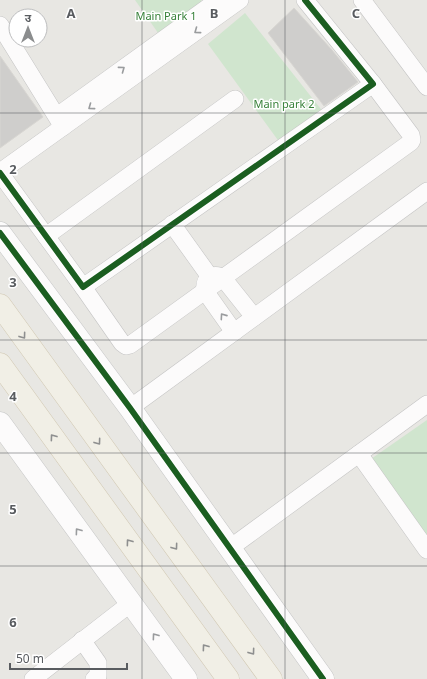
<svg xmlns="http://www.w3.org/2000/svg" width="427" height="679" font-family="'Noto Sans','Noto Sans Devanagari',sans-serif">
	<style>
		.green { fill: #d0e5ce }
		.building { fill: #cfcecc; stroke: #d8d6d2 }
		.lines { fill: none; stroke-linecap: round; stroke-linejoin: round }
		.street-casing { stroke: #c4c4c4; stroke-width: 18 }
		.secondary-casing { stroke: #c5c6c6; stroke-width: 23 }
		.primary-casing { stroke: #d0c7b1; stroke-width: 23 }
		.street { stroke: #fcfbfb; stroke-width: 17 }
		.secondary { stroke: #fcfbfb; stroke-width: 22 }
		.primary { stroke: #f1efe6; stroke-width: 22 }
		.cycleway-casing { stroke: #fff; stroke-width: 8 }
		.cycleway { stroke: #1b5e20; stroke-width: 6 }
		.oneway { stroke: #9a9c9e }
		.oneway2 { stroke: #8e8f8f }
		.grid { fill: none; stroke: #595c60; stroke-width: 1; stroke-opacity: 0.55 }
		.labels { text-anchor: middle; stroke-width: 3; stroke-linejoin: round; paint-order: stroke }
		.park-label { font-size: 11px; fill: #378139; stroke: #fff }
		.grid-label { font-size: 13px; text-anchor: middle; font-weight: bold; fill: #595c60; stroke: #fff; stroke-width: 3; stroke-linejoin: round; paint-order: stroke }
	</style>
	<rect width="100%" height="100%" fill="#e8e7e3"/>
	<g class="green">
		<polygon points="135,0 201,0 206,6 163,40"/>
		<polygon points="245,13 324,113 280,143 208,44"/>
		<polygon points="427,420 427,537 371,459"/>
	</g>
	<g class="building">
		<polygon points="294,8 332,50 358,82 324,106 268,33"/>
		<polygon points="0,56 43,117 0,148"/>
	</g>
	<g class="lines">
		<defs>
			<g id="street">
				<polyline points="362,0 427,87"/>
				<polyline points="0,25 63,127"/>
				<polyline points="60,114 218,0"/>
				<polyline points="0,172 240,0"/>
				<polyline points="0,173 83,287 373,84 305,0"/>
				<polyline points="172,224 210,277"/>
				<polyline points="46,236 235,99"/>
				<polyline points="83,287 122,343 126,346 130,345 411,142 412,140 411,135 373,84"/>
				<path d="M234,332L205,291C203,279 213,271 223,278L254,317"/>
				<polyline points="130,408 427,191"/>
				<polyline points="359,454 427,550"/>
				<polyline points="230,548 427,404"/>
				<polyline points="82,640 98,663 98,676 94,679"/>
				<polyline points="33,679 131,603"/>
			</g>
			<g id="secondary">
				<polyline points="0,233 130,408 323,679"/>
				<polyline points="0,423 186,679"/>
			</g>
			<g id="primary">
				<polyline points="0,305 271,679"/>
				<polyline points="0,364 228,679"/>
			</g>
		</defs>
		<use href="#street" class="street-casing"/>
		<use href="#secondary" class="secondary-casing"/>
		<use href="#primary" class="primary-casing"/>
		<use href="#street" class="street"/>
		<use href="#secondary" class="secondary"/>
		<use href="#primary" class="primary"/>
		<defs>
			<g id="cycleway">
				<polyline points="0,173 83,287 373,84 305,0"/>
				<polyline points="0,233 130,408 323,679"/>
			</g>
		</defs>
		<use href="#cycleway" class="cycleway-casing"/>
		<use href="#cycleway" class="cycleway"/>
	</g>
	<defs><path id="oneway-chevron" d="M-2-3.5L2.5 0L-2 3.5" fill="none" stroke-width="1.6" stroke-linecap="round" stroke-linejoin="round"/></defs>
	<g class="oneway">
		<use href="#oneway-chevron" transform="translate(197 31) rotate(144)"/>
		<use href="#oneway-chevron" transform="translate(122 69) rotate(-36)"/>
		<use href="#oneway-chevron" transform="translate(91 107) rotate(144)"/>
		<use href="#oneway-chevron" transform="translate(223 316) rotate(-125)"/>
		<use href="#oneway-chevron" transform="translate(78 531) rotate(-126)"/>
		<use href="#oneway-chevron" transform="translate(155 636) rotate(-126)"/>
	</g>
	<g class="oneway2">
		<use href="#oneway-chevron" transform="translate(23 336) rotate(54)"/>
		<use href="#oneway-chevron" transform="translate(53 437) rotate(-126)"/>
		<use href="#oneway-chevron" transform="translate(98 442) rotate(54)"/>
		<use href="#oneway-chevron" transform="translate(129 542) rotate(-126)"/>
		<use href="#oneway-chevron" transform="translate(175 547) rotate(54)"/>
		<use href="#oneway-chevron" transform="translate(205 647) rotate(-126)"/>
		<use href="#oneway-chevron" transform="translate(252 652) rotate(54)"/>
	</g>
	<path class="grid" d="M142,0V679M285,0V679M0,113H427M0,226H427M0,340H427M0,453H427M0,566H427"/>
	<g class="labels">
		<g class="park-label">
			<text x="166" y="20">Main Park 1</text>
			<text x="284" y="108">Main park 2</text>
		</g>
	</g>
	<g class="grid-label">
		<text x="71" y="18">A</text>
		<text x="214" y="18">B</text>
		<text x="356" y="18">C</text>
		<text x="13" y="174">2</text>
		<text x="13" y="287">3</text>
		<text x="13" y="401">4</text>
		<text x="13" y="514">5</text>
		<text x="13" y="627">6</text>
	</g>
	<g transform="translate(28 28)"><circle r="19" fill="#ffffff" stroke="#bdbebf"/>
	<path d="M0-3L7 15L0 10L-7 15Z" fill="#8b8d8e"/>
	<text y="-6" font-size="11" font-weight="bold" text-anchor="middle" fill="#595c60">उ</text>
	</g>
	<path d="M10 663v6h117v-6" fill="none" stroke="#595c60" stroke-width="2"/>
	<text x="16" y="663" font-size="12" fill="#595c60" stroke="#ffffff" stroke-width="3" paint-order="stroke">50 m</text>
</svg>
